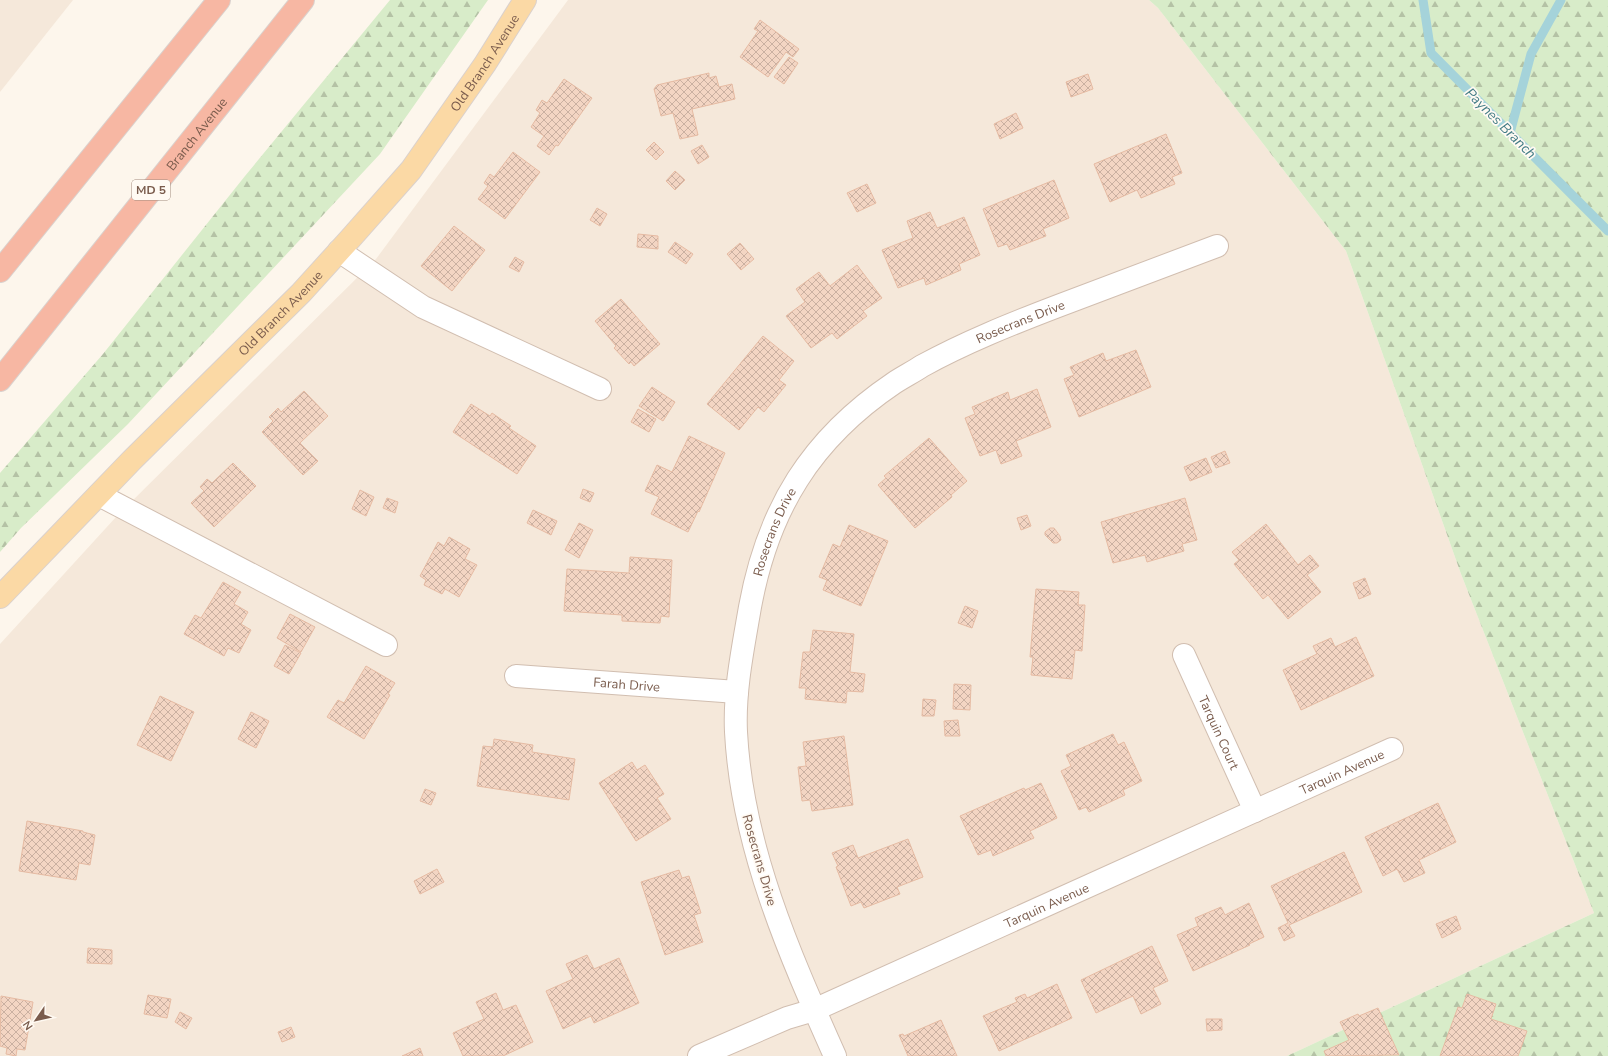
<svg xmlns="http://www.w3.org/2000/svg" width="1608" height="1056" font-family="'Nunito Sans',sans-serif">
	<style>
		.residential { fill: #f5e8da }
		.forest { fill: url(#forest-firs) }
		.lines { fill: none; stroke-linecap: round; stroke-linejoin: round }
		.stream { stroke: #a5d3da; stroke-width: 9 }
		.building { fill: url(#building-cross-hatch); stroke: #e6bba3 }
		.minor-casing { stroke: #d1beb0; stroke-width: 24 }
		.major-casing { stroke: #dad1cd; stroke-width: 24 }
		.highway-casing { stroke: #dad1cd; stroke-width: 24 }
		.minor { stroke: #fff; stroke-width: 22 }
		.major { stroke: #fbd9a5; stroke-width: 22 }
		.highway { stroke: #f7b7a3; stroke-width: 22 }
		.labels { text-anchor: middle; stroke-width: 3.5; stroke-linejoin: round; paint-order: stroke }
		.shield { fill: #fffaf3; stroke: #a28b7f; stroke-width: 1 }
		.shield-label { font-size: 12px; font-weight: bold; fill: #7a5c4d }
		.street-label { font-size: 13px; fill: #7a5c4d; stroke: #fffaf3 }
		.water-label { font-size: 14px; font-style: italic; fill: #437c86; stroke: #fffaf3 }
	</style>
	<defs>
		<pattern id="forest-firs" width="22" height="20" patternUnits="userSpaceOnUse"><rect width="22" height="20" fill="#d8ecc9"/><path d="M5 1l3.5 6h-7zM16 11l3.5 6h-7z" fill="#b4c2a5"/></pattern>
		<pattern id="building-cross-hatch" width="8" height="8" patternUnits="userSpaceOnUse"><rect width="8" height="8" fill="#f3d5c3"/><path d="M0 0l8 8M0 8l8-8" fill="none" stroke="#cab0a1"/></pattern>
	</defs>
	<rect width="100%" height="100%" fill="#fdf6ec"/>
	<g class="residential">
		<polygon points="0,0 73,0 0,92"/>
		<polygon points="568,0 1149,0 1158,8 1346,251 1461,574 1594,913 1287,1056 0,1056 0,644 116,517 376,259"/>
	</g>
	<g class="forest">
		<polygon points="390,0 488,0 380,154 128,424 21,528 0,552 0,473 103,354 245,176"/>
		<polygon points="1149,0 1608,0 1608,1056 1287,1056 1594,913 1461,574 1346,251 1158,8"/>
	</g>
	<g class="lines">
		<g class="stream">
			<polyline points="1423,0 1431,53 1608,231"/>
			<polyline points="1510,133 1531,54 1561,0"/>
		</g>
	</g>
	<g class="building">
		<polygon points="760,20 799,49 793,57 786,52 768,77 740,57 758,31 754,29"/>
		<polygon points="789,57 798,63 784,84 774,77"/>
		<polygon points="709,73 709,78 716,76 719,87 732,84 735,99 692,109 698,135 680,139 673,113 661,116 654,89 657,85"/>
		<polygon points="1088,74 1093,89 1071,97 1066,82"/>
		<polygon points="564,79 592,98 558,146 556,145 549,155 537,146 544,136 531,127 540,113 536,110 542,100 547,103"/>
		<polygon points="1016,113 1023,128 1000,139 994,124"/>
		<polygon points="1166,134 1182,173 1172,177 1175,184 1141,198 1137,190 1110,202 1094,164"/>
		<polygon points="654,142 664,152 656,160 646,150"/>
		<polygon points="702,145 709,157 698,164 691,151"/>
		<polygon points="513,152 540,172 505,219 478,199 488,186 484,183 490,174 494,177"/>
		<polygon points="675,171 685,180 675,190 666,181"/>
		<polygon points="1054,180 1069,218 1043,229 1046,236 1010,250 1007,244 998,247 983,209"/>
		<polygon points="867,184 876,203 857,212 847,193"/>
		<polygon points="597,208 607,214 600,226 590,220"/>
		<polygon points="930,212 937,228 964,217 980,255 959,264 961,270 926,285 924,278 898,288 882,250 913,238 907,221"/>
		<polygon points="454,226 485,250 452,291 421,266"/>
		<polygon points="638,234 658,236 658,249 637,247"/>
		<polygon points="675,242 693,254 686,264 668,252"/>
		<polygon points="740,243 754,259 741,270 727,254"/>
		<polygon points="515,257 524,262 519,272 509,267"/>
		<polygon points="857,265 882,298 863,311 867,316 837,339 832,333 811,348 786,316 805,302 796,289 819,272 830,286"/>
		<polygon points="621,299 660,344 634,366 631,362 629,364 614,348 616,346 595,321"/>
		<polygon points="763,336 794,361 779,380 786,385 764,412 758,407 739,430 707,404"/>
		<polygon points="1136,350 1151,387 1079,417 1064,379 1074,375 1070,367 1103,353 1106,361"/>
		<polygon points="652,387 675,402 663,421 639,406"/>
		<polygon points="1037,389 1051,427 1016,441 1022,456 1001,464 996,450 980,456 965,418 975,414 972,407 1008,392 1010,400"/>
		<polygon points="304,391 328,416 300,443 318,461 303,475 262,432 273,421 269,417 278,408 281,412"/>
		<polygon points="471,404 490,416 492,413 511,426 509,428 536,446 517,474 453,432"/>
		<polygon points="638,409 656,419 649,432 631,422"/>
		<polygon points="689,436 725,453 699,512 698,511 688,532 651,514 659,497 645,491 657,465 672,472"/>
		<polygon points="929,438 967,481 951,495 952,497 915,528 878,485 886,478 884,476"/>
		<polygon points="1225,451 1230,463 1216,468 1211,457"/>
		<polygon points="1206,458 1212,472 1190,481 1184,467"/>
		<polygon points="233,463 256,486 214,527 191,503 204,491 200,487 207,479 212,483"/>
		<polygon points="583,489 594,493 590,502 580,498"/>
		<polygon points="360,490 374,497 366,516 352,509"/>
		<polygon points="387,498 398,502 395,513 383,508"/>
		<polygon points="1185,498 1197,540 1182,544 1184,551 1147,562 1145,555 1113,563 1101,522"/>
		<polygon points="533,510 557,521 551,535 527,523"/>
		<polygon points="1027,515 1031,526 1021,530 1017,518"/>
		<polygon points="579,523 593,530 579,558 565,550"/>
		<polygon points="1266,524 1298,565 1310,555 1319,566 1307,575 1321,592 1288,619 1268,595 1263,599 1234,564 1239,560 1232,552"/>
		<polygon points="849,525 888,541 861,606 823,590 827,580 819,577 833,544 840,547"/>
		<polygon points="1050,528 1054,528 1060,536 1061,540 1057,543 1053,543 1045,535 1045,532"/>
		<polygon points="449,537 470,549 465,559 477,565 459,597 445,589 442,594 424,585 426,580 420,576 438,542 444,546"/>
		<polygon points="630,557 672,560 669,617 661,616 660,623 622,621 622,615 564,611 567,569 629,573"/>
		<polygon points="1365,578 1371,594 1359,599 1353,583"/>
		<polygon points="223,582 241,592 234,604 248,612 241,624 251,630 239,653 228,648 224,656 184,634 195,615 201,618"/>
		<polygon points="1036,589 1079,592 1078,605 1085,605 1082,651 1075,650 1072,679 1031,675 1033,657 1030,657"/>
		<polygon points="965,606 978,611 972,628 958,623"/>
		<polygon points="290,614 315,627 301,652 277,638"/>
		<polygon points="813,630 854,634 850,672 865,674 863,692 847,691 846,703 805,699 806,688 799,688 803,652 810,652"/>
		<polygon points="1356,637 1374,676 1301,710 1283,670 1317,654 1313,646 1331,638 1335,647"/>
		<polygon points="285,645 301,653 289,674 274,666"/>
		<polygon points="366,666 395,683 388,694 390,695 364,739 327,717 338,700 344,703"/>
		<polygon points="954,684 971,685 970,710 953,709"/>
		<polygon points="160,696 194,712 171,761 137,745"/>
		<polygon points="923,699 936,700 934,716 922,716"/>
		<polygon points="251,712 269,721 256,748 238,739"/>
		<polygon points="958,720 960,736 945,736 944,721"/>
		<polygon points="1113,734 1118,745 1124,742 1142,781 1123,790 1125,795 1089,812 1086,807 1079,810 1061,771 1071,766 1066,755"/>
		<polygon points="844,736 853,805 812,811 810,800 802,801 798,767 806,766 803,742"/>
		<polygon points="494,739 533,745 532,752 575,759 569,800 477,786 483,746 493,747"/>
		<polygon points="632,762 637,770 645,765 664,794 657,798 671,819 636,841 599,783"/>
		<polygon points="1041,783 1057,818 1030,831 1034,838 993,856 991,850 978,855 960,816 1024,788 1025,790"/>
		<polygon points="425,789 436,793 431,805 420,801"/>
		<polygon points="1438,803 1456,842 1419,860 1425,873 1404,882 1397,869 1383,876 1365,837"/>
		<polygon points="27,821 83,831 83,832 95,835 90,865 79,863 76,880 19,871"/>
		<polygon points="908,839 923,877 897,887 900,894 864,908 861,902 851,906 836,867 838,866 832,853 853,845 858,858"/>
		<polygon points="1344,852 1362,892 1289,925 1295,936 1284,941 1278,928 1288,923 1271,886"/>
		<polygon points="437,869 444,882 420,894 414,881"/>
		<polygon points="679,870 682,878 689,876 701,913 694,915 703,942 665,955 641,882"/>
		<polygon points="1249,903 1264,937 1249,944 1250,945 1193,971 1177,935 1198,926 1195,918 1221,907 1225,915"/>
		<polygon points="1456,916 1461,929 1442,938 1436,924"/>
		<polygon points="1152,946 1168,981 1153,988 1161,1004 1141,1014 1133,996 1096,1013 1081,980"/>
		<polygon points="88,948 112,950 112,964 87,963"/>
		<polygon points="587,955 594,969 619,958 639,1003 594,1023 591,1016 563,1029 546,991 573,979 566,964"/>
		<polygon points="1057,984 1072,1018 999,1051 983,1016 1017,1002 1015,998 1025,994 1027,998"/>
		<polygon points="496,993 503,1010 516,1005 533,1042 503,1056 463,1056 453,1033 484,1019 476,1002"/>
		<polygon points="1467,994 1496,1004 1491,1019 1527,1031 1518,1056 1440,1056 1458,1007 1462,1008"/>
		<polygon points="148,995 171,999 167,1018 144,1014"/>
		<polygon points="1,996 33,1002 25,1050 17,1049 16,1056 6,1054 7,1048 0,1046"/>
		<polygon points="1378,1008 1399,1055 1326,1056 1324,1051 1349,1040 1340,1022 1358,1014 1359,1016"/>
		<polygon points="180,1012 192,1018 186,1029 175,1022"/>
		<polygon points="1206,1019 1222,1019 1222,1030 1207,1031"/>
		<polygon points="941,1020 957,1056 908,1056 899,1035 903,1034 904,1036"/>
		<polygon points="291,1027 295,1037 282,1042 278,1032"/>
		<polygon points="420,1048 423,1056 402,1056"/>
	</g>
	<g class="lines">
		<defs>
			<g id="minor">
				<polyline points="339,251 423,307 600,389"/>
				<polyline points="99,495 386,645"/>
				<path id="s1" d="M1184,655L1255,811"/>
				<path id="s2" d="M516,676L737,692"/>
				<path id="s3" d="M699,1056L787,1018L814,1010L1392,749"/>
				<path id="s4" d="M835,1056C789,953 742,847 736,732C734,691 743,648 750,607C768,509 811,439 894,383C903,377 913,372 922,366C966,342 1011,324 1058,306C1111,286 1164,266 1217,246"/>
			</g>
			<g id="major">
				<path id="s5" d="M0,597L132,460L301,293L350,239L411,170L485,64L525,0"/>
			</g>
			<g id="highway">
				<polyline points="0,271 219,0"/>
				<path id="s6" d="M0,380L303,0"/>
			</g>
		</defs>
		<use href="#minor" class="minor-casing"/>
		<use href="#major" class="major-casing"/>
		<use href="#highway" class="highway-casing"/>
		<use href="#minor" class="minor"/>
		<use href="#major" class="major"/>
		<use href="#highway" class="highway"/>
	</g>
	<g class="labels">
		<rect class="shield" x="132" y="180" width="38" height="20" rx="3"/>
		<g class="shield-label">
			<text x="151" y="194">MD 5</text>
		</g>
		<g class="street-label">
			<text dy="5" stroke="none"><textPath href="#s5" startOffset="723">Old Branch Avenue</textPath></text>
			<text dy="5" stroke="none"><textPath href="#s6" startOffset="315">Branch Avenue</textPath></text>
			<text dy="5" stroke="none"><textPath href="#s5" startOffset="399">Old Branch Avenue</textPath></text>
			<text dy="5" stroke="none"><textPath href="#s4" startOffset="882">Rosecrans Drive</textPath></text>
			<text dy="5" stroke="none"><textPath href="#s4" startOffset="546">Rosecrans Drive</textPath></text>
			<text dy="5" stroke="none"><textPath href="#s2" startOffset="111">Farah Drive</textPath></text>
			<text dy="5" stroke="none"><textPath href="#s1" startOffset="85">Tarquin Court</textPath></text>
			<text dy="5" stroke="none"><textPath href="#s3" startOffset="703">Tarquin Avenue</textPath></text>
			<text transform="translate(760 860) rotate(74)" y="5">Rosecrans Drive</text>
			<text dy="5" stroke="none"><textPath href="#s3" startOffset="379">Tarquin Avenue</textPath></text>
		</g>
		<g class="water-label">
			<text transform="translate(1501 123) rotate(45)" y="5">Paynes Branch</text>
		</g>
	</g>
	<g transform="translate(36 1020) rotate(236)" stroke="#fffaf3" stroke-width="3" paint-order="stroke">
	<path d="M0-3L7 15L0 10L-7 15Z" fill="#7a5c4d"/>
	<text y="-6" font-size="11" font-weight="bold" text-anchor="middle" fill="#7a5c4d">N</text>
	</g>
</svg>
